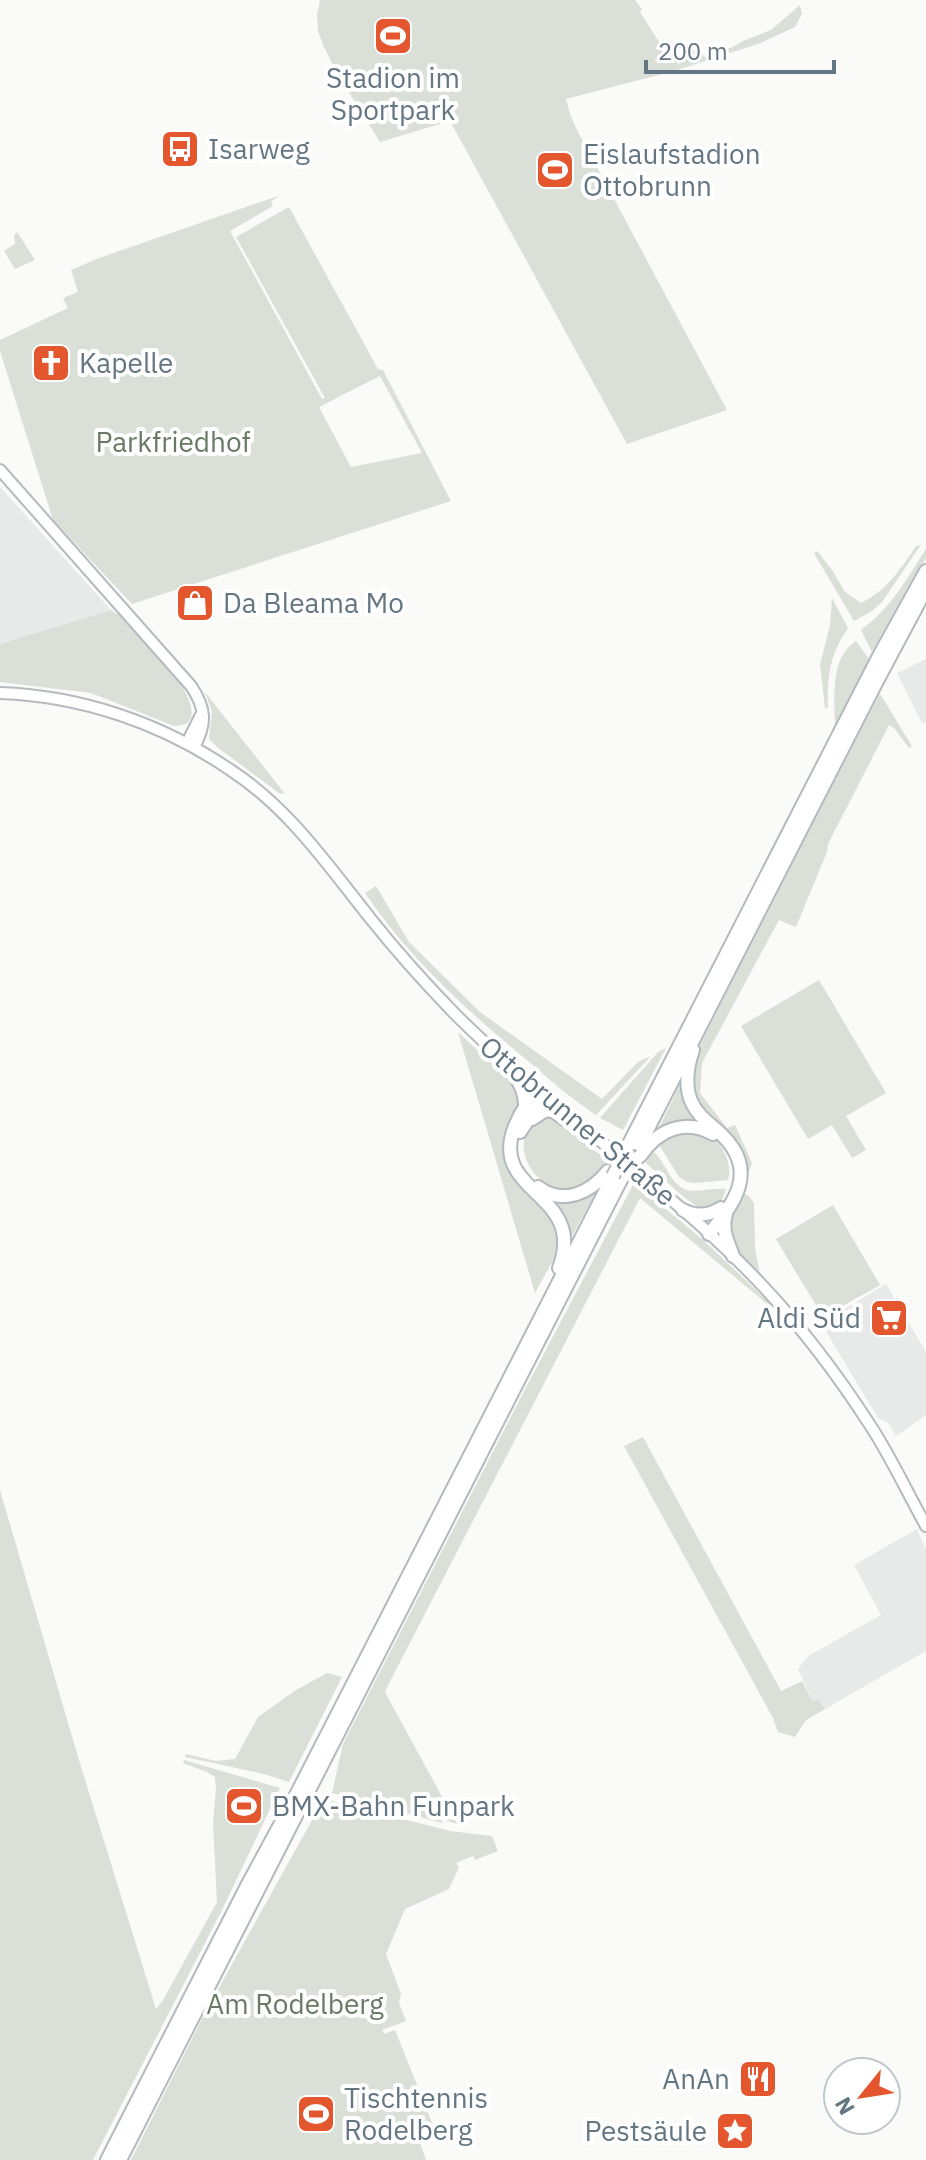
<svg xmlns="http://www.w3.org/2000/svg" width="926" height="2160" font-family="'IBM Plex Sans',sans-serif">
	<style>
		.built { fill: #e8e9e9 }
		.green { fill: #dadfd7; fill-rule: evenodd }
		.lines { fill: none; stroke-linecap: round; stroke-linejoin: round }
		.major-casing { stroke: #b5babe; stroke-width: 14 }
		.highway-casing { stroke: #b4b9bd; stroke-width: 16 }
		.major { stroke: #fff; stroke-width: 10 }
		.highway { stroke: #fff; stroke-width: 12 }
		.highway-bridge-casing { stroke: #b4b9bd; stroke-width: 16; stroke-linecap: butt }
		.highway-bridge { stroke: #fff; stroke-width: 12 }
		.labels { text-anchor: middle; stroke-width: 8; stroke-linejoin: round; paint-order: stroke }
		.poi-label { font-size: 28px; fill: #657683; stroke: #fff; text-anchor: start }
		.park-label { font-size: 28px; fill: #687a64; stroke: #fff }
		.street-label { font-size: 28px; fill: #657683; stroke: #fff }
	</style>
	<rect width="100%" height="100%" fill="#fafaf8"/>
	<g class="built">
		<polygon points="0,487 111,610 0,644"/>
		<polygon points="926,659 926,722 922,723 897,673"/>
		<polygon points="886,1284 926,1352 926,1415 896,1436 888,1423 878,1418 821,1323"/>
		<polygon points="917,1529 926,1549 926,1651 825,1709 819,1700 813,1701 798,1669 808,1656 881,1615 854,1565"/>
	</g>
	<g class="green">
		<polygon points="320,0 635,0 642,9 640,12 663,48 679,64 696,48 707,59 719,48 731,48 745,40 771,30 800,5 802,14 795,27 758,44 674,71 566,99 570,114 576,128 727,410 627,444 450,121 380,142 337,73 324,47 318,31 317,15"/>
		<path d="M278,196V197L271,201L273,206L230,231L322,399L325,398L236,237L289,207L378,369L383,370L451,501L132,604L53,520L0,351V340L68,308L63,298L78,292L71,270L99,258ZM380,376L422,453L351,467L319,407Z"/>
		<polygon points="17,232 35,260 15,269 4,251 15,244 14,236"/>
		<path d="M917,545L920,546L882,602L872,611L854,621L814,553L817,551L832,570L845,592L861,603C888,590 901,568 917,545Z"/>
		<path d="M926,549V558L872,652L861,630C891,608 906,580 926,549Z"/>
		<path d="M832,598L848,628C830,654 827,677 828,707L825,708L820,664L830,626Z"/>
		<path d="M111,610C116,614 122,616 127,620C141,631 229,726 174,726L91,693L0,682V644Z"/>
		<path d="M856,641L869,659L835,727C835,698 829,658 856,641Z"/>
		<polygon points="205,692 285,794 279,793 217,747 209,739 212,712"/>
		<polygon points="880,694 912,746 909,748 894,728 889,725 828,844 827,852 796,927 779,920 702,1063 700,1093 727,1128 735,1125 752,1163 745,1182 742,1167 691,1096 693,1059 797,854 796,852"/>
		<path d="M376,886L409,942L480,1012L602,1099L638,1062L651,1056L596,1115C572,1099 550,1080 528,1061C468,1012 409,958 365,893Z"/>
		<polygon points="819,980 886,1093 846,1116 866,1150 852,1158 832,1125 808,1139 741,1026"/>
		<polygon points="458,1032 518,1088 520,1107 507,1133 508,1157 552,1215 559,1240 557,1253 535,1293"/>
		<polygon points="666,1048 623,1130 600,1118 658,1052"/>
		<polygon points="682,1080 699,1122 681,1120 658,1130"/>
		<path d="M546,1114C569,1125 584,1147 607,1158C604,1171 595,1179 583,1184C575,1187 566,1190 559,1189C533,1184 512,1147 531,1125C534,1121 541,1117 546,1114Z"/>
		<path d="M680,1132C688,1132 700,1131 707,1134C723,1142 733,1165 728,1180L694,1183L687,1182L679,1177L658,1143Z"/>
		<path d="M653,1151C667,1163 671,1190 693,1191C704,1191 715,1188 726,1189C723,1199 719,1210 706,1210C695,1210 656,1172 646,1163L649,1155Z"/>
		<polygon points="634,1183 701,1238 772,1305 766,1303 640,1198 385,1691 387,1696 457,1824 442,1819 442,1823 332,1793 343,1744 520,1399"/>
		<polygon points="597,1190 569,1242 549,1199 579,1200"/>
		<path d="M742,1193L749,1196L754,1203L755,1248L760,1275C746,1261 724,1244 728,1222C729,1213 738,1201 742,1193Z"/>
		<polygon points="833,1205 880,1285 823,1317 776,1239"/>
		<polygon points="643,1437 781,1691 802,1681 813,1701 819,1700 825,1709 806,1720 795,1737 778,1732 773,1718 624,1446"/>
		<polygon points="0,1490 78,1757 156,2009 163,2000 217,1902 213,1823 216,1789 215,1777 207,1772 183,1763 184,1760 280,1788 222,1910 93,2160 0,2160"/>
		<polygon points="327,1673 342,1677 289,1782 264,1774 185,1757 186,1754 216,1761 235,1759 258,1717 296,1690"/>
		<polygon points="328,1800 450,1831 492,1836 498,1851 475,1860 473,1856 456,1863 459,1867 449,1889 405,1909 386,1954 401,1994 399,2003 406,2021 382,2030 384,2034 395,2030 433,2125 416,2132 426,2160 131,2160 206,2011 316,1813"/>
	</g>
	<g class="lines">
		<defs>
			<g id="major">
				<path d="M0,470L191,686C206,708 207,724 194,747"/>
				<path d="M0,693C82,696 161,723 229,769C288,807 327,864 370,918C397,952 425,983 455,1014C551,1110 666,1184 759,1282C801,1326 837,1374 870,1425C891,1457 907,1492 926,1526"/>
				<polyline points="187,743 202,713"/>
			</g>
			<g id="highway">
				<path d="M693,1050C687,1067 684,1089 693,1105C700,1119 713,1125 723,1136C758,1171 735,1203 709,1234"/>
				<path d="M508,1064C515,1077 525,1088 525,1104"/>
				<path d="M540,1090C528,1101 521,1111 515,1126C487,1194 588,1192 559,1268"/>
				<polyline points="532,1119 546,1110 555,1112 564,1119 578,1122"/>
				<polyline points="520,1132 545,1094"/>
				<polyline points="628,1146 879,656 926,571"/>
				<polyline points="636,1152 877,681 926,589"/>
				<path d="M641,1155C658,1130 685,1118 713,1134"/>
				<path d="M538,1187C563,1206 590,1193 608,1171"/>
				<path d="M683,1210C696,1217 708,1216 721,1208"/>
				<path d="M726,1214C721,1230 728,1241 733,1256"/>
				<polyline points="107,2160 248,1884 294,1799 613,1176"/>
				<polyline points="120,2160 628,1166"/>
			</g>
		</defs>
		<use href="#major" class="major-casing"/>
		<use href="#highway" class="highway-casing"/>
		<use href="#major" class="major"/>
		<use href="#highway" class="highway"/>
		<defs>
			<g id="highway-bridge">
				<polyline points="628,1166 641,1155"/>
				<polyline points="613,1176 628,1146"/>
			</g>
		</defs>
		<use href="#highway-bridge" class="highway-bridge-casing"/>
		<use href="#highway-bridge" class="highway-bridge"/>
	</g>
	<defs>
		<symbol id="stadium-square" viewBox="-11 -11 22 22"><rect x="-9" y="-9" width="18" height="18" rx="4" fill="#e4572e" stroke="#fff"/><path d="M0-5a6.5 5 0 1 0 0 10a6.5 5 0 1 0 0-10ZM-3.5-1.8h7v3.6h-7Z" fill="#fff"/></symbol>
		<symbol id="bus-square" viewBox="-11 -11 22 22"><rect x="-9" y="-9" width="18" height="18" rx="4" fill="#e4572e" stroke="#fff"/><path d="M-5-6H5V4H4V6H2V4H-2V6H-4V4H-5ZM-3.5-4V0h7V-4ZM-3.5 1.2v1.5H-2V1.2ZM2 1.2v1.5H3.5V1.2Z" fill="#fff"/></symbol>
		<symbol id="church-square" viewBox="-11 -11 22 22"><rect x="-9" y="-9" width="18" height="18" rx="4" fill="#e4572e" stroke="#fff"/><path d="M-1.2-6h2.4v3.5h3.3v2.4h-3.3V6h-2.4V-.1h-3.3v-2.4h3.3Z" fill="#fff"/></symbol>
		<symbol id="shop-square" viewBox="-11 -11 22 22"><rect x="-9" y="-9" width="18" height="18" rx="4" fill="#e4572e" stroke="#fff"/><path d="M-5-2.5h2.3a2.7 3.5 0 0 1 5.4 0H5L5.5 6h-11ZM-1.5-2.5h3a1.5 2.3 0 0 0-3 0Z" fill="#fff"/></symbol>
		<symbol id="supermarket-square" viewBox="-11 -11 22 22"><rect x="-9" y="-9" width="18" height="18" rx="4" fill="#e4572e" stroke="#fff"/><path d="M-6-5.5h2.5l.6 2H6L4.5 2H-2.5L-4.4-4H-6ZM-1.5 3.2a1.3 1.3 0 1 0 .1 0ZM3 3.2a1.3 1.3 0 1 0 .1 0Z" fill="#fff"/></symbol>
		<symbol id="restaurant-square" viewBox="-11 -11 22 22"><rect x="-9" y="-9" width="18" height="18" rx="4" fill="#e4572e" stroke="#fff"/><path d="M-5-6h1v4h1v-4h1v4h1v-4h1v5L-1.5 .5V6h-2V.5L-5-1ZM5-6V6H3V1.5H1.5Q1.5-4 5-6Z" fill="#fff"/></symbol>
		<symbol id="sight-square" viewBox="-11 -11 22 22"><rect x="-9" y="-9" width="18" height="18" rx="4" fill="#e4572e" stroke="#fff"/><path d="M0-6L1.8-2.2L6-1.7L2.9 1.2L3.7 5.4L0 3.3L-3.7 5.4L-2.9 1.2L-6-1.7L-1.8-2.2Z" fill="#fff"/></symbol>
	</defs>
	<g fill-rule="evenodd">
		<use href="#stadium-square" x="371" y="14" width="44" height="44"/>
		<use href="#bus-square" x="158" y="127" width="44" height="44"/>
		<use href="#stadium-square" x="533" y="148" width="44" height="44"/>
		<use href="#church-square" x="29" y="341" width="44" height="44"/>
		<use href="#shop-square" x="173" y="581" width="44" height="44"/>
		<use href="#supermarket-square" x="867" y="1296" width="44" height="44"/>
		<use href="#stadium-square" x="222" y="1784" width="44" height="44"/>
		<use href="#restaurant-square" x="736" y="2057" width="44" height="44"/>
		<use href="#stadium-square" x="294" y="2092" width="44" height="44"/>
		<use href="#sight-square" x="713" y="2109" width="44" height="44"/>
	</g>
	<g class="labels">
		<g class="poi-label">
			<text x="393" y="88" text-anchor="middle">Stadion im<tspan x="393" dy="32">Sportpark</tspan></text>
			<text x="208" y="159">Isarweg</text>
			<text x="583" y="164">Eislaufstadion<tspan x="583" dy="32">Ottobrunn</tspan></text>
			<text x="79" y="373">Kapelle</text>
			<text x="223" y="613">Da Bleama Mo</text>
			<text x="861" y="1328" text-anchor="end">Aldi Süd</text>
			<text x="272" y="1816">BMX-Bahn Funpark</text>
			<text x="730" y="2089" text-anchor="end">AnAn</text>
			<text x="344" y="2108">Tischtennis<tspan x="344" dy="32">Rodelberg</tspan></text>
			<text x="707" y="2141" text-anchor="end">Pestsäule</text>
		</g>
		<g class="park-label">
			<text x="173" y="452">Parkfriedhof</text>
			<text x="295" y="2014">Am Rodelberg</text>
		</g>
		<g class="street-label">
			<text transform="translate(578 1121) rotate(40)" y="10">Ottobrunner Straße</text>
		</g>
	</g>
	<g transform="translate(862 2096) rotate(240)"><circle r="38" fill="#ffffff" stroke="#c1c8cd" stroke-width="2"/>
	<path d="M0-6L14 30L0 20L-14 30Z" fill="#e4572e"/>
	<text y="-12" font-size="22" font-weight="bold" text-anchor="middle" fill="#657683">N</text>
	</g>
	<path d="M646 60v12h188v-12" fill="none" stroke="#657683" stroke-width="4"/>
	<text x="658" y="60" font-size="24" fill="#657683" stroke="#ffffff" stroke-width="6" paint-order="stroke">200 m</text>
</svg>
